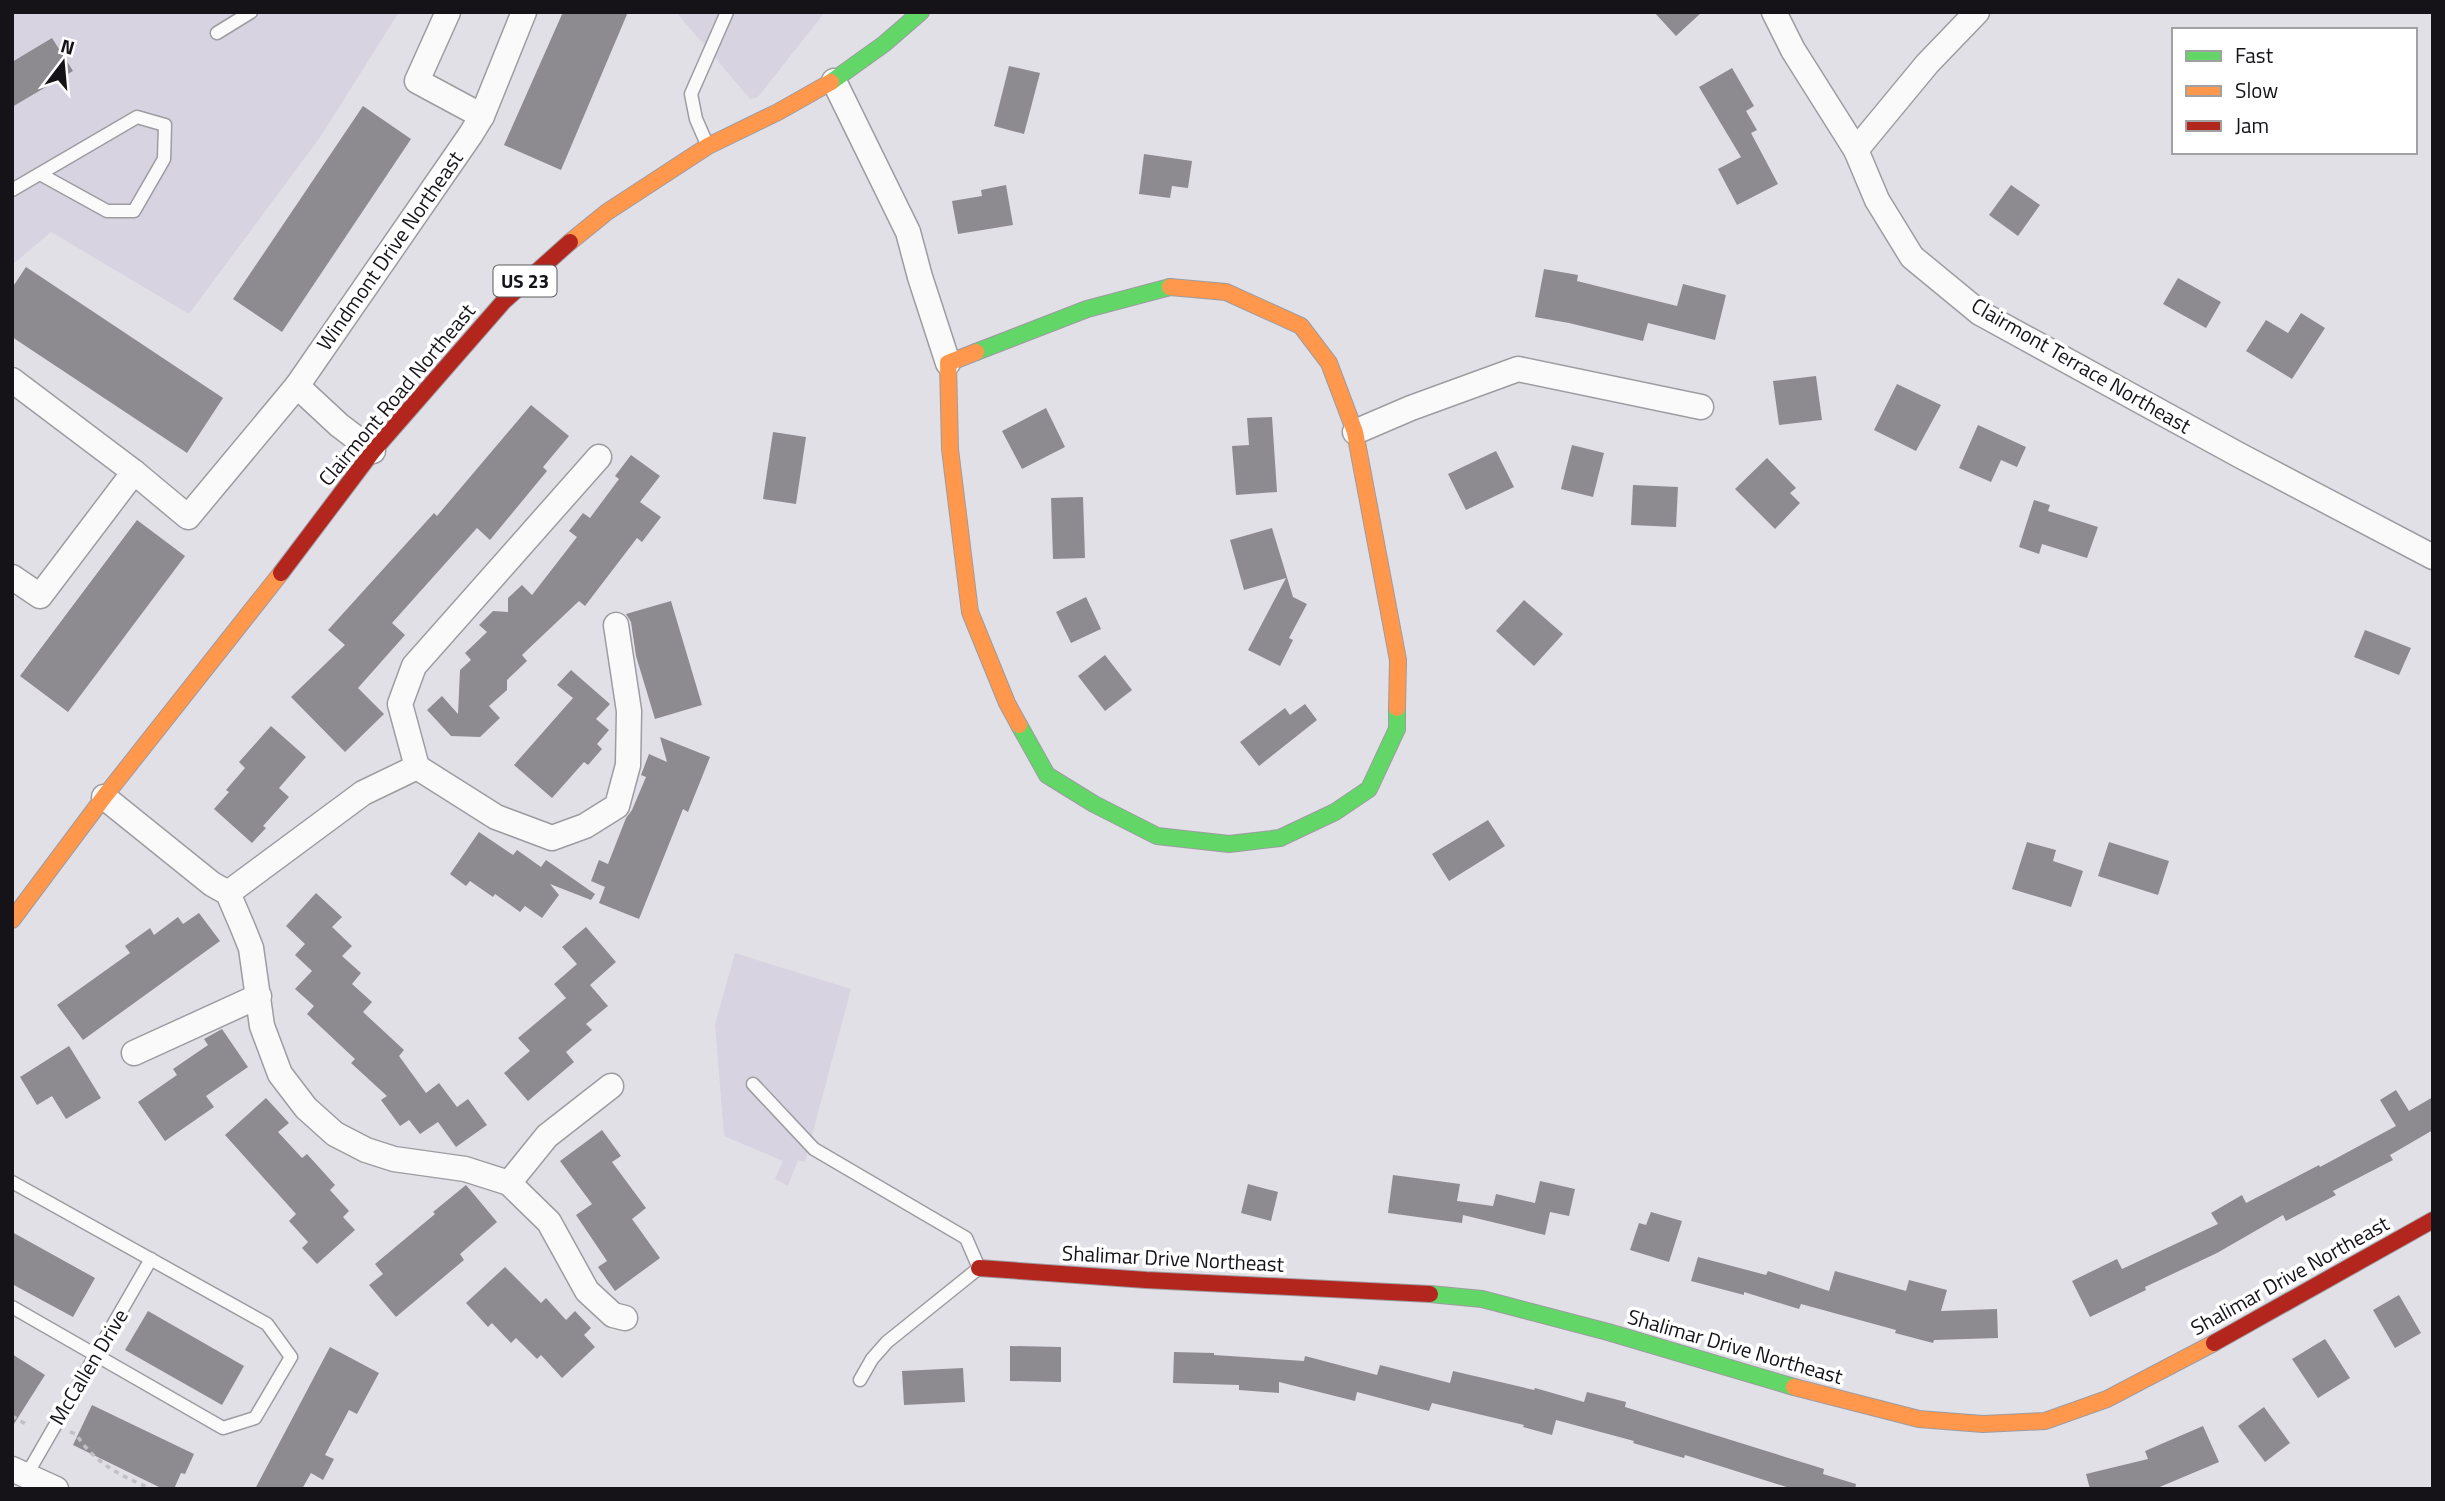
<svg xmlns="http://www.w3.org/2000/svg" width="2445" height="1501" font-family="'Titillium Web',sans-serif">
	<style>
		.built { fill: #d7d3e1 }
		.building { fill: #8d8b90 }
		.lines { fill: none; stroke-linecap: round; stroke-linejoin: round }
		.lane-casing { stroke: #9d9ca1; stroke-width: 15 }
		.street-casing { stroke: #9d9ca1; stroke-width: 27 }
		.fast-casing { stroke: #9d9ca1; stroke-width: 18 }
		.slow-casing { stroke: #9d9ca1; stroke-width: 18 }
		.jam-casing { stroke: #9d9ca1; stroke-width: 18 }
		.path { stroke: #c1c0c2; stroke-width: 3.5; stroke-dasharray: 5 5; stroke-linecap: butt }
		.lane { stroke: #fbfafb; stroke-width: 12 }
		.street { stroke: #fbfafb; stroke-width: 24 }
		.fast { stroke: #63d668; stroke-width: 16 }
		.slow { stroke: #ff974d; stroke-width: 16 }
		.jam { stroke: #b3261e; stroke-width: 16 }
		.labels { text-anchor: middle; stroke-width: 7; stroke-linejoin: round; paint-order: stroke }
		.shield { fill: #fff; stroke: #5b5a5d; stroke-width: 2 }
		.shield-label { font-size: 19px; font-weight: bold; fill: #151318 }
		.street-label { font-size: 21px; fill: #151318; stroke: #fff }
	</style>
	<rect width="100%" height="100%" fill="#e2e0e7"/>
	<g class="built">
		<polygon points="12,12 399,12 321,136 189,314 51,232 12,265"/>
		<polygon points="676,12 825,12 758,97 750,99"/>
		<polygon points="735,953 851,989 805,1162 798,1160 788,1186 775,1179 783,1161 724,1136 715,1024"/>
	</g>
	<g class="building">
		<polygon points="563,12 628,12 561,170 504,145"/>
		<polygon points="1654,12 1702,12 1676,36"/>
		<polygon points="52,38 73,71 12,107 12,62"/>
		<polygon points="1009,66 1040,73 1024,134 994,126"/>
		<polygon points="1732,68 1754,106 1746,111 1757,130 1751,133 1778,184 1737,205 1718,169 1741,157 1699,87"/>
		<polygon points="363,106 411,139 282,332 233,299"/>
		<polygon points="1144,154 1192,161 1188,188 1172,186 1170,198 1139,194"/>
		<polygon points="1006,185 1013,225 958,234 952,201 982,196 981,190"/>
		<polygon points="2011,185 2040,205 2018,236 1989,215"/>
		<polygon points="26,267 223,398 187,453 12,337 12,288"/>
		<polygon points="1544,269 1578,275 1577,281 1677,306 1683,284 1726,295 1715,340 1648,323 1643,341 1569,323 1535,317"/>
		<polygon points="2178,278 2221,302 2206,328 2163,304"/>
		<polygon points="2301,313 2325,328 2292,379 2246,351 2266,320 2288,333"/>
		<polygon points="1816,376 1822,420 1779,425 1773,381"/>
		<polygon points="1897,384 1941,405 1916,451 1874,430"/>
		<polygon points="531,405 569,436 543,467 547,471 490,540 477,528 392,623 405,635 358,688 384,714 345,752 291,697 345,645 328,630 434,513 437,516"/>
		<polygon points="1046,408 1065,447 1022,469 1002,431"/>
		<polygon points="1272,417 1277,492 1236,495 1232,446 1249,445 1247,418"/>
		<polygon points="1978,425 2026,447 2017,467 2001,460 1991,482 1959,468"/>
		<polygon points="773,432 806,437 796,504 763,499"/>
		<polygon points="1572,445 1604,453 1593,497 1561,489"/>
		<polygon points="1496,451 1514,487 1466,510 1448,474"/>
		<polygon points="631,455 660,476 640,502 661,517 642,542 637,538 585,606 579,601 522,655 527,661 507,680 507,690 489,706 500,718 480,737 451,736 427,710 442,696 458,714 460,670 471,660 465,653 487,632 479,625 493,611 508,612 508,598 522,585 532,595 577,537 569,531 583,513 590,518 619,479 615,476"/>
		<polygon points="1767,458 1796,488 1790,493 1800,503 1775,529 1735,489"/>
		<polygon points="1633,485 1678,487 1676,527 1631,525"/>
		<polygon points="1083,497 1085,558 1053,559 1051,498"/>
		<polygon points="2034,500 2050,505 2048,511 2098,527 2087,558 2042,544 2039,554 2019,547"/>
		<polygon points="137,520 185,556 68,712 20,676"/>
		<polygon points="1272,528 1293,597 1307,604 1289,638 1293,640 1280,666 1248,650 1286,578 1244,590 1230,540"/>
		<polygon points="1086,597 1101,629 1071,643 1056,612"/>
		<polygon points="1524,600 1563,634 1534,666 1496,631"/>
		<polygon points="671,601 702,705 655,719 636,656 631,622 626,614"/>
		<polygon points="2365,630 2411,648 2399,675 2354,657"/>
		<polygon points="1105,655 1132,690 1105,711 1078,676"/>
		<polygon points="571,670 610,704 596,719 609,730 597,744 602,749 588,765 584,762 552,798 514,765 573,698 557,685"/>
		<polygon points="1305,704 1317,720 1259,766 1240,742 1285,708 1290,715"/>
		<polygon points="271,726 306,757 279,788 289,797 263,826 266,828 252,843 214,809 229,792 226,790 245,768 239,762"/>
		<polygon points="660,737 710,757 688,812 683,809 639,919 599,903 605,887 591,881 599,860 608,864 626,818 632,810 646,777 641,775 649,754 667,762"/>
		<polygon points="1488,820 1505,846 1449,881 1432,854"/>
		<polygon points="479,832 513,855 517,850 541,867 546,860 595,894 591,900 550,884 559,895 542,918 525,906 520,912 495,894 493,897 470,881 466,886 450,874"/>
		<polygon points="2027,842 2056,850 2053,861 2083,871 2071,907 2012,889"/>
		<polygon points="2109,842 2169,861 2158,895 2098,876"/>
		<polygon points="316,893 342,917 332,927 352,946 342,956 361,973 352,984 372,1002 363,1012 404,1050 399,1056 426,1093 439,1083 457,1107 468,1099 487,1125 456,1147 438,1122 420,1134 409,1120 400,1126 381,1100 387,1096 351,1063 355,1059 307,1014 314,1006 295,989 312,971 295,955 305,944 286,926"/>
		<polygon points="199,913 220,941 83,1040 57,1005 130,953 125,946 150,928 154,935 178,917 183,924"/>
		<polygon points="586,927 616,962 590,985 608,1006 586,1024 592,1030 566,1052 574,1062 528,1101 504,1073 530,1051 518,1038 566,998 554,984 577,964 562,947"/>
		<polygon points="222,1029 248,1067 206,1096 214,1107 165,1141 138,1102 177,1075 173,1069 208,1045 204,1039"/>
		<polygon points="69,1046 101,1098 66,1119 52,1096 37,1105 20,1077"/>
		<polygon points="2396,1090 2409,1111 2433,1097 2433,1130 2390,1155 2393,1160 2333,1191 2336,1195 2286,1221 2283,1215 2217,1253 2145,1287 2146,1290 2090,1317 2072,1281 2117,1259 2122,1269 2218,1224 2211,1213 2242,1195 2246,1203 2319,1165 2320,1167 2396,1126 2380,1100"/>
		<polygon points="266,1098 289,1123 278,1132 302,1158 307,1154 335,1185 330,1190 349,1211 343,1217 355,1230 317,1264 302,1248 308,1242 289,1221 296,1214 225,1135"/>
		<polygon points="602,1130 621,1156 612,1162 646,1208 632,1219 660,1258 615,1291 598,1267 607,1261 576,1215 592,1204 560,1161"/>
		<polygon points="1393,1175 1460,1184 1457,1201 1493,1206 1496,1194 1535,1203 1540,1181 1575,1189 1569,1216 1550,1212 1545,1235 1463,1215 1462,1223 1388,1213"/>
		<polygon points="1248,1184 1278,1192 1271,1221 1241,1213"/>
		<polygon points="466,1185 497,1222 460,1254 464,1260 396,1317 369,1285 383,1274 375,1264 435,1214 433,1212"/>
		<polygon points="1651,1212 1682,1221 1669,1262 1630,1250 1639,1223 1646,1225"/>
		<polygon points="12,1232 95,1278 73,1317 12,1284"/>
		<polygon points="1698,1257 1766,1275 1768,1271 1829,1291 1835,1271 1906,1291 1909,1280 1947,1290 1941,1311 1997,1309 1998,1338 1934,1340 1933,1343 1895,1333 1896,1330 1801,1304 1799,1309 1744,1292 1744,1295 1691,1281"/>
		<polygon points="505,1267 541,1303 546,1298 566,1320 575,1311 591,1328 584,1335 595,1347 562,1378 541,1355 537,1359 516,1338 511,1343 492,1323 488,1327 466,1303"/>
		<polygon points="2399,1295 2421,1333 2395,1348 2373,1310"/>
		<polygon points="148,1311 244,1366 222,1405 125,1350"/>
		<polygon points="2325,1339 2350,1378 2318,1398 2292,1359"/>
		<polygon points="1010,1346 1061,1347 1061,1382 1010,1381"/>
		<polygon points="330,1347 379,1373 357,1414 349,1410 325,1455 334,1459 323,1480 311,1473 302,1489 255,1489"/>
		<polygon points="1174,1352 1214,1353 1214,1355 1304,1361 1305,1356 1377,1375 1380,1365 1450,1383 1453,1371 1534,1390 1535,1388 1584,1402 1587,1392 1626,1402 1625,1407 1824,1469 1823,1474 1856,1484 1855,1489 1793,1489 1685,1455 1684,1458 1633,1443 1634,1441 1556,1420 1552,1435 1523,1427 1524,1425 1432,1403 1429,1411 1357,1392 1355,1401 1279,1382 1279,1393 1239,1390 1239,1385 1173,1383"/>
		<polygon points="12,1354 45,1375 12,1427"/>
		<polygon points="963,1368 965,1402 904,1405 902,1371"/>
		<polygon points="92,1405 194,1454 185,1474 181,1473 174,1489 163,1489 73,1445"/>
		<polygon points="2264,1407 2290,1443 2265,1462 2238,1426"/>
		<polygon points="2203,1426 2219,1462 2155,1489 2090,1489 2086,1474 2148,1459 2145,1451"/>
	</g>
	<g class="lines">
		<defs>
			<g id="lane">
				<polyline points="217,33 251,12"/>
				<polyline points="706,142 696,119 691,94 727,12"/>
				<polyline points="12,190 137,117 165,125 164,159 134,211 107,211 40,174"/>
				<polyline points="753,1084 814,1149 966,1238 979,1268 887,1342 872,1359 860,1380"/>
				<polyline points="12,1182 267,1324 291,1357 255,1418 223,1428 12,1307"/>
				<polyline points="26,1476 151,1259"/>
			</g>
			<g id="street">
				<polyline points="448,12 417,81 482,116"/>
				<polyline points="1774,12 1793,50 1856,150 1877,200 1912,257 1980,313 2239,455 2433,557"/>
				<polyline points="834,81 908,232 920,277 948,363"/>
				<polyline points="1856,150 1927,64 1977,12"/>
				<polyline points="12,380 134,472 40,596 12,577"/>
				<polyline points="297,386 471,134 482,116 524,12"/>
				<polyline points="1355,432 1411,408 1518,369 1701,407"/>
				<polyline points="599,457 414,666 400,704 417,767 496,817 552,838 585,826 617,806 628,765 629,711 616,625"/>
				<polyline points="134,472 188,517 297,386 339,425 373,451"/>
				<polyline points="104,797 212,884 228,893 243,928 251,948 262,1026 280,1074 306,1108 335,1134 366,1150 394,1159 465,1169 509,1183 549,1222 587,1291 613,1315 625,1318"/>
				<polyline points="228,893 363,793 417,767"/>
				<polyline points="134,1053 259,996"/>
				<polyline points="509,1183 547,1136 611,1086"/>
				<polyline points="12,1469 56,1489"/>
			</g>
			<g id="fast">
				<polyline points="831,82 884,44 921,12"/>
				<polyline points="976,352 1087,309 1170,287"/>
				<polyline points="1019,725 1047,775 1094,804 1157,836 1229,844 1280,838 1335,812 1369,789 1397,729 1397,708"/>
				<polyline points="1430,1294 1482,1299 1608,1332 1794,1387"/>
			</g>
			<g id="slow">
				<polyline points="570,242 607,212 708,146 778,112 831,82"/>
				<polyline points="1170,287 1226,292 1301,326 1329,363 1355,432 1398,660 1397,708"/>
				<polyline points="976,352 948,363 950,449 970,612 1007,703 1019,725"/>
				<polyline points="12,920 104,797 281,573"/>
				<polyline points="1794,1387 1919,1419 1983,1424 2045,1421 2107,1399 2214,1343"/>
			</g>
			<g id="jam">
				<polyline points="281,573 373,451 504,301 570,242"/>
				<polyline points="979,1268 1146,1280 1430,1294"/>
				<polyline points="2214,1343 2433,1220"/>
			</g>
		</defs>
		<use href="#lane" class="lane-casing"/>
		<use href="#street" class="street-casing"/>
		<use href="#fast" class="fast-casing"/>
		<use href="#slow" class="slow-casing"/>
		<use href="#jam" class="jam-casing"/>
		<g class="path">
			<polyline points="12,1416 29,1426"/>
			<path d="M70,1432L76,1434C94,1463 121,1476 152,1489"/>
		</g>
		<use href="#lane" class="lane"/>
		<use href="#street" class="street"/>
		<use href="#fast" class="fast"/>
		<use href="#slow" class="slow"/>
		<use href="#jam" class="jam"/>
	</g>
	<g class="labels">
		<rect class="shield" x="493.5" y="265.5" width="63" height="31" rx="5"/>
		<g class="shield-label">
			<text x="525" y="288">US 23</text>
		</g>
		<g class="street-label">
			<text transform="translate(390 251) rotate(-55)" y="7">Windmont Drive Northeast</text>
			<text transform="translate(2081 366) rotate(30)" y="7">Clairmont Terrace Northeast</text>
			<text transform="translate(397 395) rotate(-50)" y="7">Clairmont Road Northeast</text>
			<text transform="translate(1173 1259) rotate(3)" y="7">Shalimar Drive Northeast</text>
			<text transform="translate(2290 1276) rotate(-29)" y="7">Shalimar Drive Northeast</text>
			<text transform="translate(1735 1347) rotate(16)" y="7">Shalimar Drive Northeast</text>
			<text transform="translate(89 1367) rotate(-59)" y="7">McCallen Drive</text>
		</g>
	</g>
	<rect width="2445" height="1501" fill="none" stroke="#151318" stroke-width="28"/>
	<rect x="2172" y="28" width="245" height="126" fill="#ffffff" stroke="#a1a1a3" stroke-width="2"/>
	<rect x="2186" y="51" width="35" height="10" fill="#63d668" stroke="#a1a1a3" stroke-width="2"/>
	<text x="2235" y="63" font-size="21" fill="#151318">Fast</text>
	<rect x="2186" y="86" width="35" height="10" fill="#ff974d" stroke="#a1a1a3" stroke-width="2"/>
	<text x="2235" y="98" font-size="21" fill="#151318">Slow</text>
	<rect x="2186" y="121" width="35" height="10" fill="#b3261e" stroke="#a1a1a3" stroke-width="2"/>
	<text x="2235" y="133" font-size="21" fill="#151318">Jam</text>
	<g transform="translate(63 63) rotate(16)" stroke="#ffffff" stroke-width="5" paint-order="stroke">
	<path d="M0-5L12 26L0 18L-12 26Z" fill="#151318"/>
	<text y="-10" font-size="19" font-weight="bold" text-anchor="middle" fill="#151318">N</text>
	</g>
</svg>
